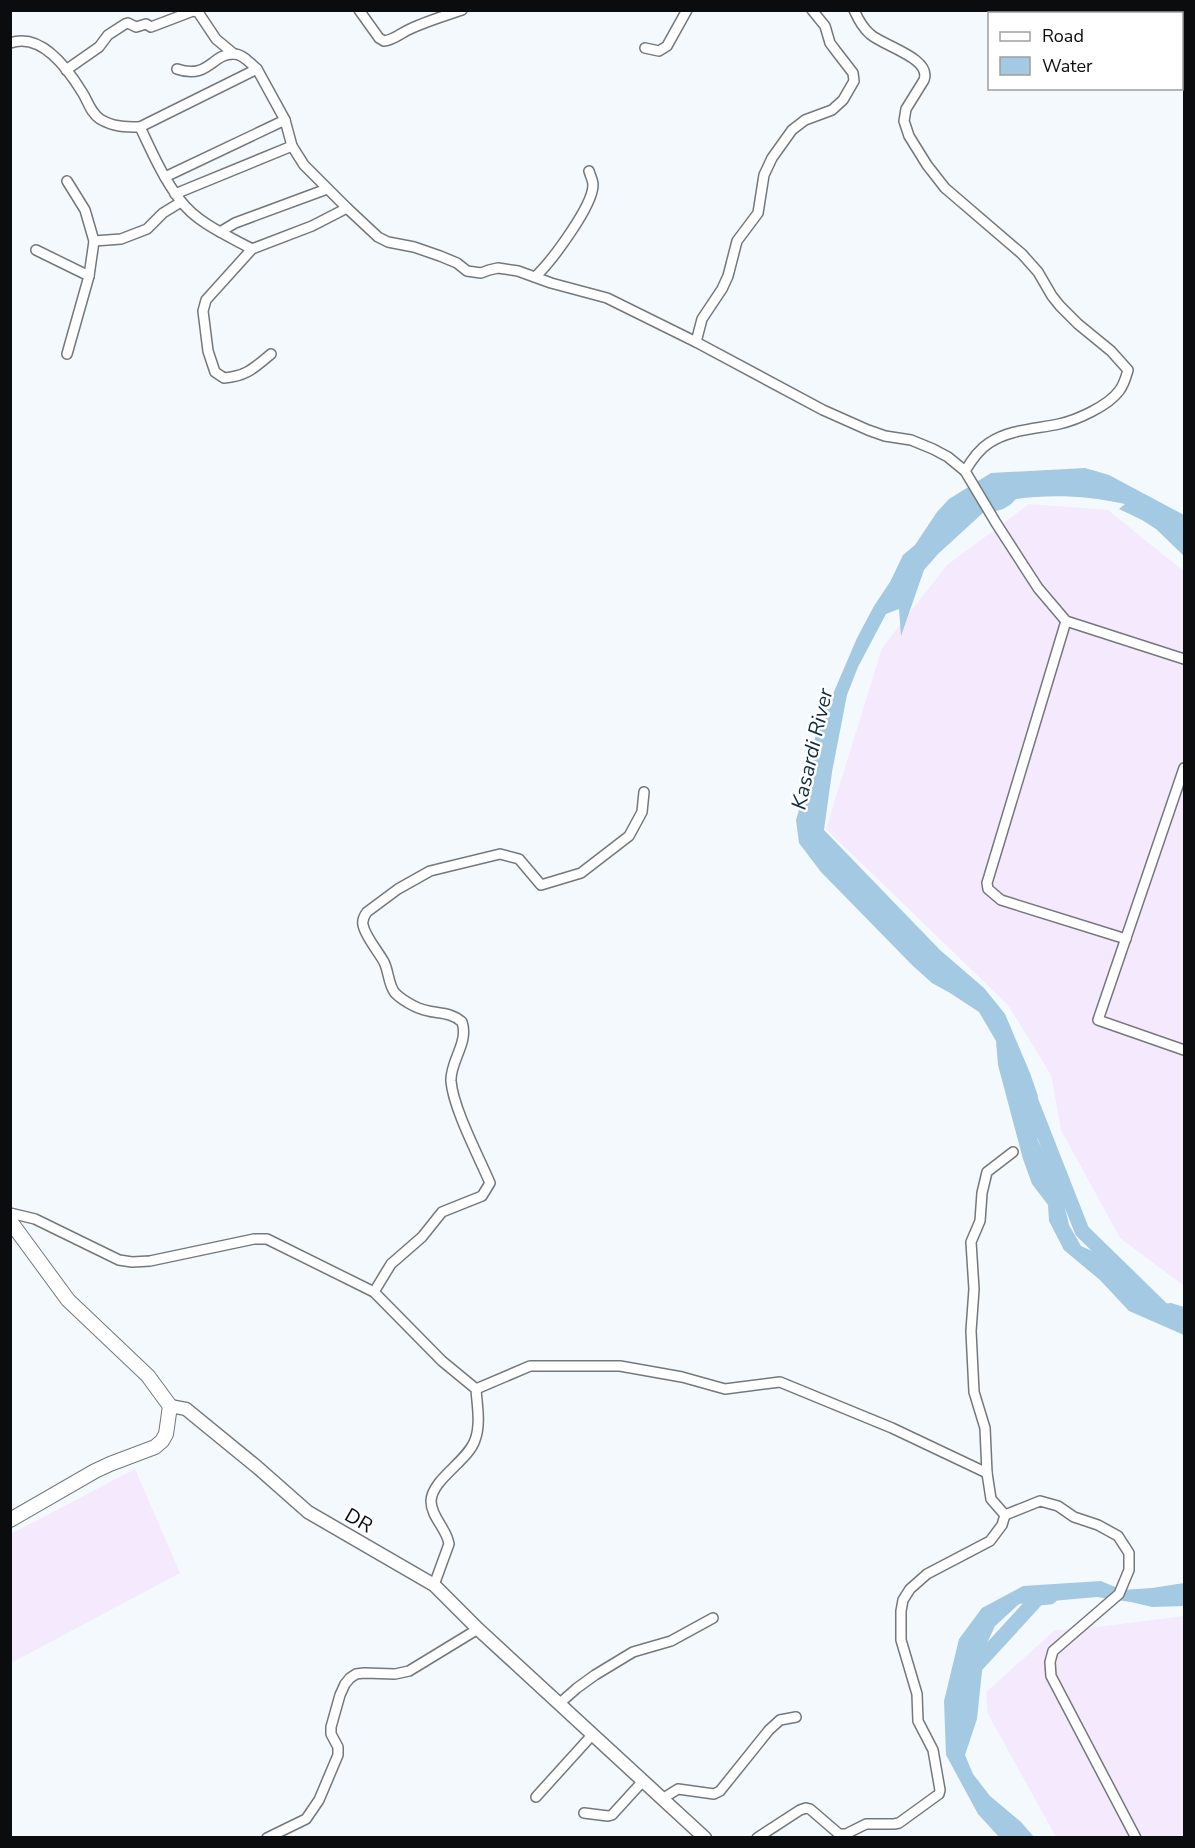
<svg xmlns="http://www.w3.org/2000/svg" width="1195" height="1848" font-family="'Nunito Sans',sans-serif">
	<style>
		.industrial { fill: #f5e9fe }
		.water { fill: #a4c9e3 }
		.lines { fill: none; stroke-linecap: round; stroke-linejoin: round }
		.river { stroke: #a4c9e3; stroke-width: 15 }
		.minor-casing { stroke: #74787c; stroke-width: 12 }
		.tertiary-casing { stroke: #74787c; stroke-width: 15 }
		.secondary-casing { stroke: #74787c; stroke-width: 16 }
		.minor { stroke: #fff; stroke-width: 9 }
		.tertiary { stroke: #fff; stroke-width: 12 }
		.secondary { stroke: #fff; stroke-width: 14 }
		.labels { text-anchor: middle; stroke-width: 5; stroke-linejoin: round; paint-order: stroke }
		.street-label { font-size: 20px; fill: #0b0c0e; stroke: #fff }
		.water-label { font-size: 21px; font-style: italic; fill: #0d2d3f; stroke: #fff }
	</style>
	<rect width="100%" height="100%" fill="#f4f9fe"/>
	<g class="industrial">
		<polygon points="1029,504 1108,510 1181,569 1184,569 1184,1286 1120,1238 1061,1130 1051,1075 1008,1005 826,829 882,648 947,565"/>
		<polygon points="135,1469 180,1573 11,1663 11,1534"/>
		<polygon points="1184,1616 1184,1837 1056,1837 988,1714 986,1692 1055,1630 1097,1627"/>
	</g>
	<g class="water">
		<path d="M1085,468L1109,475L1184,515V556L1156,529L1142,520L1119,509L1125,504C1089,496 1052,494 1016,499C1007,509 999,512 985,511L938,554L924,570L901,636L899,609L886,614L858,667L847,695L832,772L824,830L940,950L984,988L1005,1014L1030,1073L1038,1096L1033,1110L1038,1141L1064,1192L1065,1208L1069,1225L1081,1246L1112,1260L1132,1276L1142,1292L1161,1304L1171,1303L1184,1307V1335L1129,1311L1100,1280L1064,1250L1049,1221L1048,1205L1032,1184L1023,1159L998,1065L996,1041L979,1012L950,993L932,983L913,966L821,872L799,843L796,820L810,772L812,746L824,715L857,638L874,606L890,582L903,555L915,545L937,512L949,499L991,473Z"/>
		<polygon points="1101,1581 1122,1590 1152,1588 1184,1583 1184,1606 1152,1607 1131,1602 1097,1597 1019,1604 995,1626 982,1654 982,1671 977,1719 965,1755 973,1774 990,1796 1021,1822 1034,1837 999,1837 978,1814 946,1755 944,1701 959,1639 982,1608 1023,1586"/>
	</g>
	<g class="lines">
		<g class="river">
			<polyline points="1027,1091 1082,1231 1168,1315 1184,1320"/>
			<polyline points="972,1675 972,1670 1038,1598 1050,1597"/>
		</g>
		<defs>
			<g id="minor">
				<path d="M359,10L379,38L384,41C394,40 401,33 410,29C427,21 444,16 462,10"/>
				<path d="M854,10C858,19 863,28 870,34C883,46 932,58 924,80L906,109L904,121L909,136L927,165L945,188L1022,254L1038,272L1052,296L1060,306L1078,324L1111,351L1128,370C1126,377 1124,385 1119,391C1108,406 1077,420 1059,424C1036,429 1010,429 989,443C978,450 971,461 965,471"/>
				<path d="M10,43C41,32 68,69 82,92C88,101 90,112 100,119C113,127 126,127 140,127C152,152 163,178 180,200C197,223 228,236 252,249"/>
				<polyline points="645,48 659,51 667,46 687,10"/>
				<path d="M177,69C209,80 212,53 234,54C243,54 251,64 257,69"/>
				<polyline points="66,70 99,47 108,35 125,24 128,23 136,27 146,24 151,27 193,11 198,12 216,39 234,54"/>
				<polyline points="140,127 257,69 285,120 292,146 304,165 347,208 378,237 388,242 414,247 440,256 457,263 467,271 481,273 489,270 498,268 518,271 551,283 607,298 696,342 823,410 868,430 885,436 911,440 933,449 948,457 965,471 996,523 1038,588 1066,621 1184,659"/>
				<polyline points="165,177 285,120"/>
				<polyline points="175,194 292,146"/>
				<polyline points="220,232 235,223 327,189"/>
				<polyline points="94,241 121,239 147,229 163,213 181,202"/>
				<polyline points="36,250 89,276"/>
				<path d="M535,277C551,262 593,206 593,185C593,180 590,175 589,171"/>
				<polyline points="696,342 702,319 722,289 728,276 737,241 758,213 764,175 772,158 792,130 805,120 832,110 843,100 854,81 853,73 836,51 830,43 825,26 812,10"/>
				<polyline points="67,354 89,276 94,241 85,210 67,181"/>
				<path d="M271,354C254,368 247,376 224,378L215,372L208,351L203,311L206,300L252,249L312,226L347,208"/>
				<polyline points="1066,621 987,883 988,889 1001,900 1126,939"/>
				<polyline points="1184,768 1098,1020 1184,1050"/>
				<path d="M10,1213L35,1219L119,1260L132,1262L150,1261L254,1239H267L374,1292L442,1361L476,1389C477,1405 481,1424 475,1440C468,1461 432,1479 431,1501C431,1517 447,1529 449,1544L434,1585"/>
				<path d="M374,1292L391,1264L422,1237L442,1212L482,1196L490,1183C479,1157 453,1108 451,1081C450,1061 469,1043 462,1022C447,1009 433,1016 414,1006C408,1003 400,998 395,993C388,984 389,972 384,962C378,951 365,936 363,925C362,920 364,916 367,912L398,889L430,871L500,854L519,859L541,885L581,873L629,836L642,812L644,792"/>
				<polyline points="476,1389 530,1366 620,1366 682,1377 725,1389 780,1382 892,1428 987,1473"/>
				<polyline points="1005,1515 1040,1501 1058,1506 1074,1517 1098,1525 1118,1536 1129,1553 1129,1570 1119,1594 1053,1651 1050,1662 1051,1676 1136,1838"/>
				<polyline points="560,1703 577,1688 595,1675 633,1652 671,1641 713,1618"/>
				<polyline points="536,1797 593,1734"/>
				<polyline points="662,1799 678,1789 714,1794 720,1791 769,1730 780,1720 796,1717"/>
				<polyline points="584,1813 608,1816 612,1815 643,1781"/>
				<polyline points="267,1838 306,1819 319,1800 338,1755 338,1747 331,1734 331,1727 340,1695 345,1684 350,1678 356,1674 364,1673 395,1674 409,1671 478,1629"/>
				<polyline points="757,1838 800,1810 806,1808 810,1809 839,1834 846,1834 866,1824 894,1824 899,1823 939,1794 940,1790 933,1750 918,1721 917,1694 901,1640 901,1611 903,1600 910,1589 927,1574 990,1541 1002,1525 1005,1515 991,1499 987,1473 985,1428 974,1392 971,1331 974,1289 971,1242 980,1221 982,1193 987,1172 1013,1152"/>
			</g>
			<g id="tertiary">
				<polyline points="1095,10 1101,14"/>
				<polyline points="1124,10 1131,14"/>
				<polyline points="1182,44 1184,46"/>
				<polyline points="1182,60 1184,62"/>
				<polyline points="170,1406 186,1409 257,1467 308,1512 434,1585 478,1629 705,1838"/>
			</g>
			<polyline id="secondary" points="10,1221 68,1300 148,1376 170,1406 166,1434 162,1441 155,1447 110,1464 95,1471 10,1520"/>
		</defs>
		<use href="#minor" class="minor-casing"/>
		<use href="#tertiary" class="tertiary-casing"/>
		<use href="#secondary" class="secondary-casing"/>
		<use href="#minor" class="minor"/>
		<use href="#tertiary" class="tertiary"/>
		<use href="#secondary" class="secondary"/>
	</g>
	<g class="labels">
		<g class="street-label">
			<text transform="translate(359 1520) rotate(30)" y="7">DR</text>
		</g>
		<g class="water-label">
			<text transform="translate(812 749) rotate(-77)" y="7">Kasardi River</text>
		</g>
	</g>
	<rect width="1195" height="1848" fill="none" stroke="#0b0c0e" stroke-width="24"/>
	<rect x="988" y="12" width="195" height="78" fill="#ffffff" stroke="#9d9e9f" stroke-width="1.5"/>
	<rect x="1000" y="32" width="30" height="9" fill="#ffffff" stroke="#9d9e9f" stroke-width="1.5"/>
	<text x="1042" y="42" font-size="18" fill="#0b0c0e">Road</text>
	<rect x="1000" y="57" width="30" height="18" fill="#a4c9e3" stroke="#9d9e9f" stroke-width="1.5"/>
	<text x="1042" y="72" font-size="18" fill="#0b0c0e">Water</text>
</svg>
